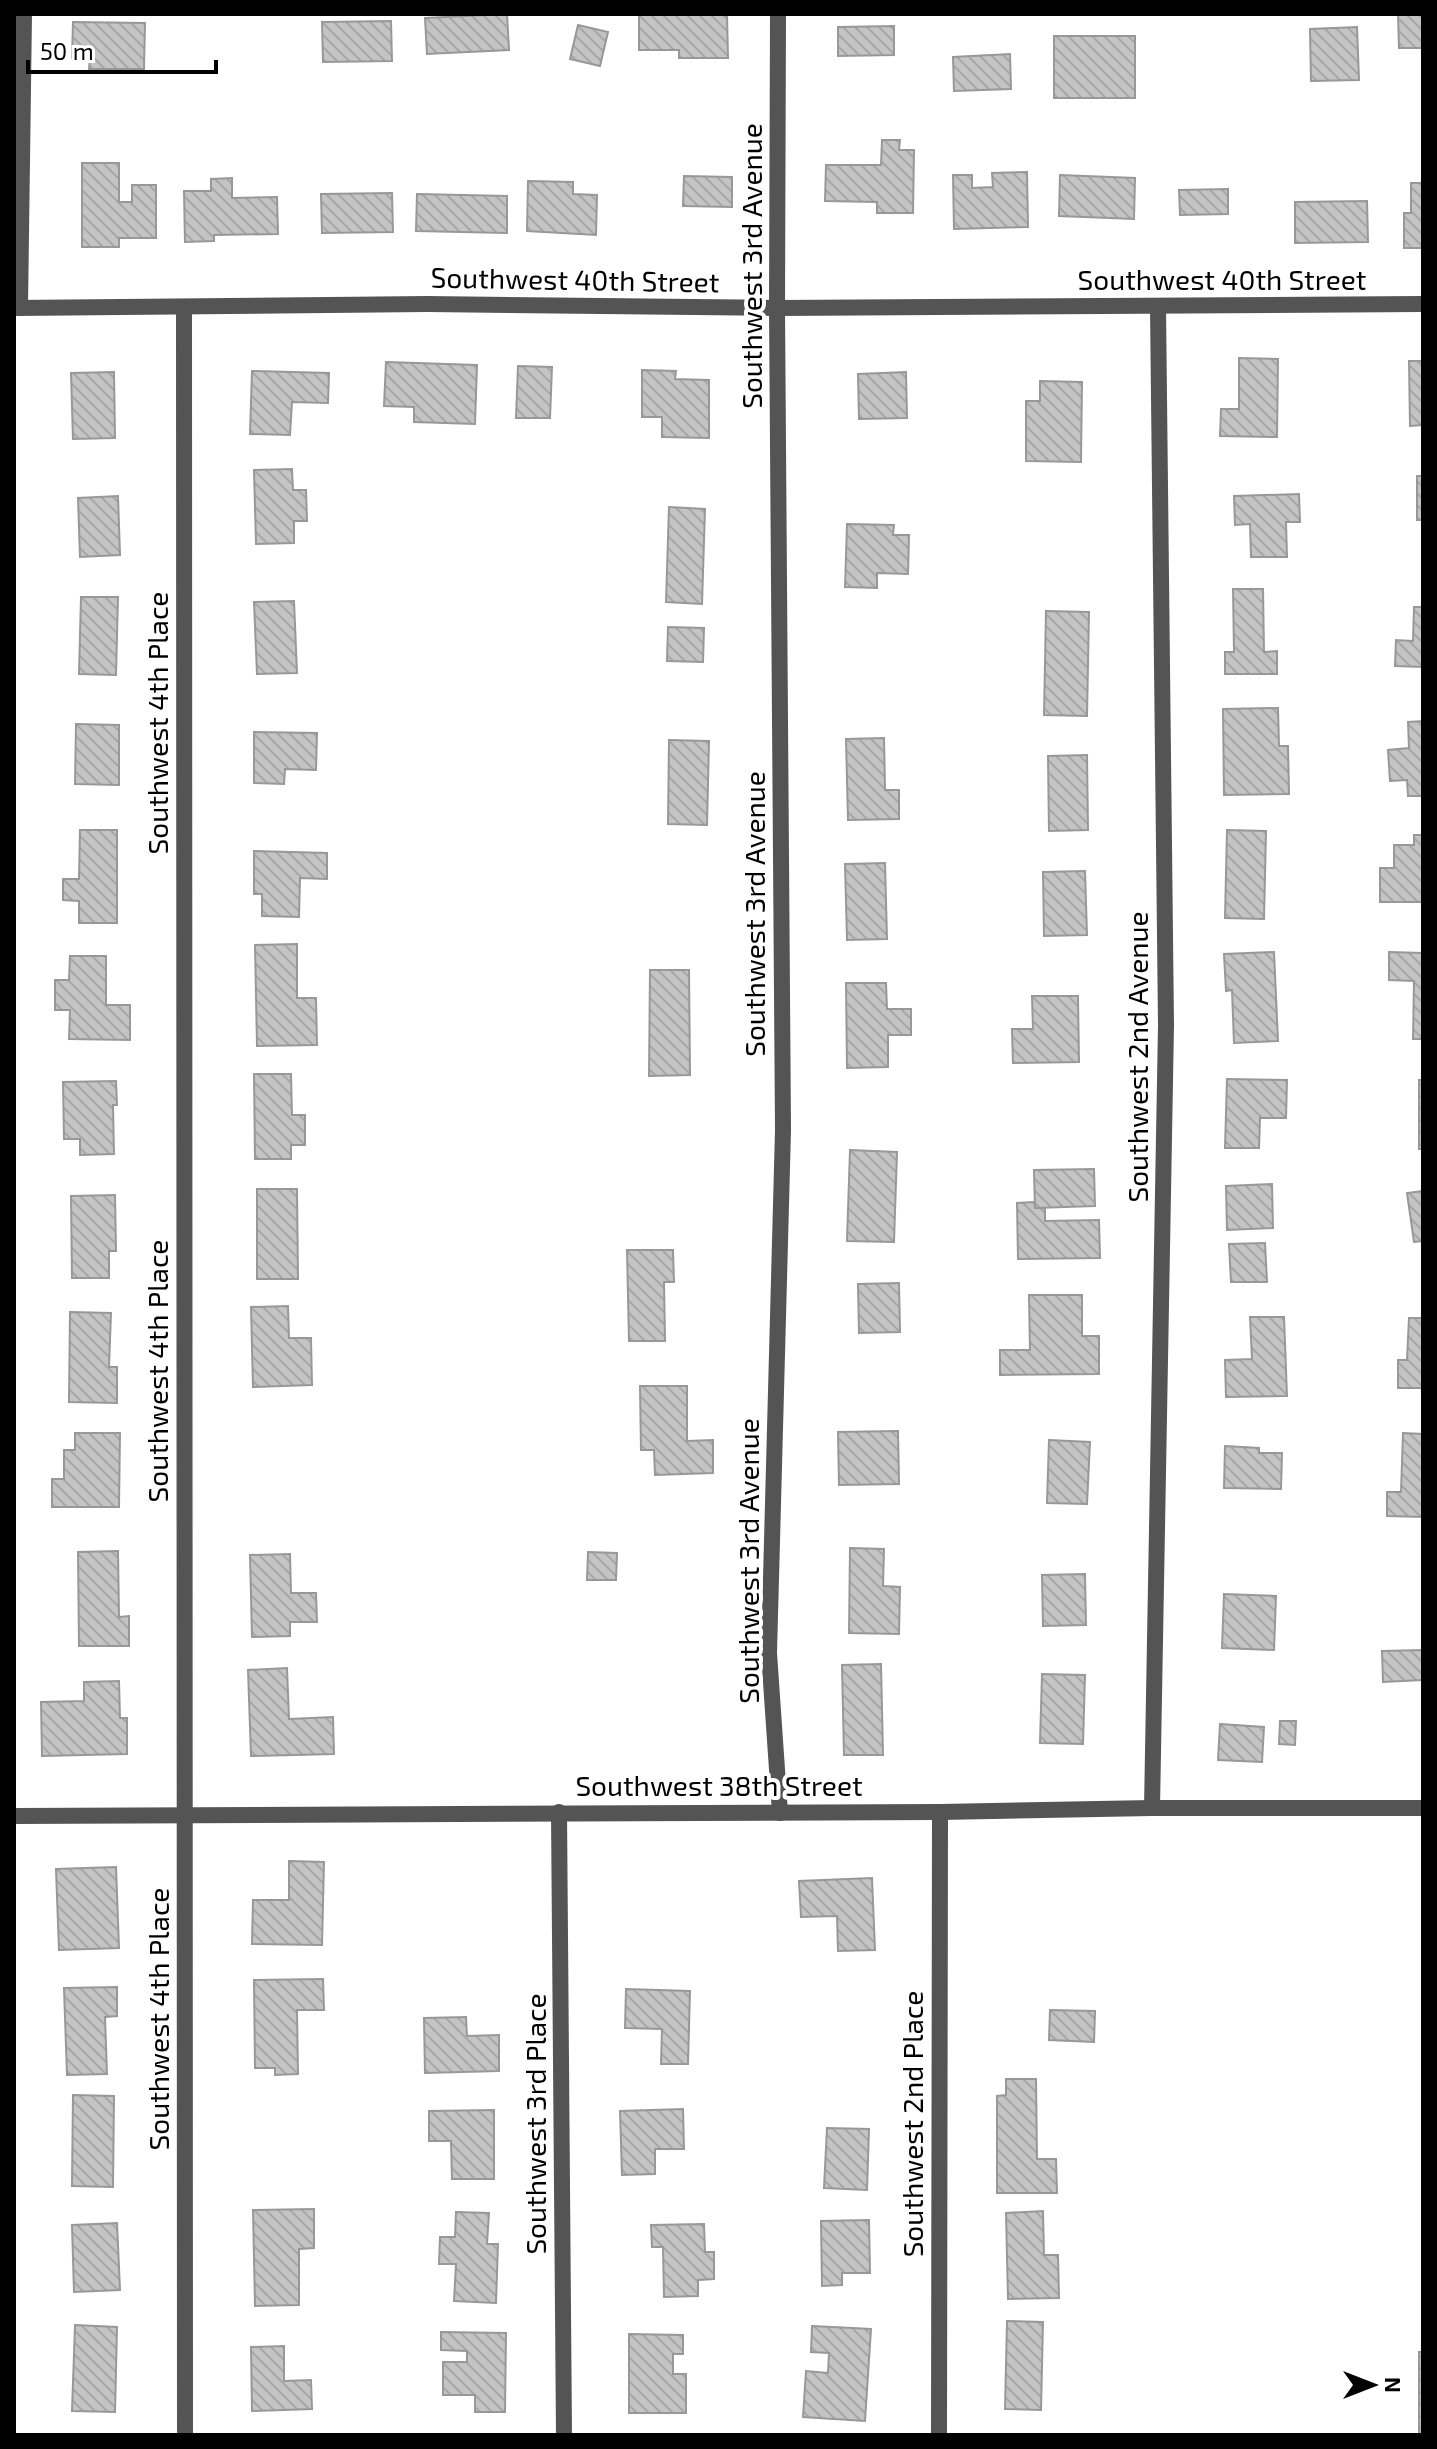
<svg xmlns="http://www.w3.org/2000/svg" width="1437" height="2449" font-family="'Exo 2',sans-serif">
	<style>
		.building { fill: url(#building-back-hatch); stroke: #989898; stroke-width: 2 }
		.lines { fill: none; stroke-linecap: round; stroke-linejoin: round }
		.street { stroke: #545454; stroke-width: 16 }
		.labels { text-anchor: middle; stroke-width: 8; stroke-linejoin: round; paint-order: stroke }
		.street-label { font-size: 28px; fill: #000; stroke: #fff }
	</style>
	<defs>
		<pattern id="building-back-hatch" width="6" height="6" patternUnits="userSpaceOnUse" patternTransform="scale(2)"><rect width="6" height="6" fill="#c4c4c4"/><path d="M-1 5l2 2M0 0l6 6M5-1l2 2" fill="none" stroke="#a7a7a7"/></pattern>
	</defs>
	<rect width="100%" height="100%" fill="#fff"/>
	<g class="building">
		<polygon points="507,14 509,50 427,54 425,18"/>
		<polygon points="639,14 727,14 728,58 679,58 679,50 639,50"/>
		<polygon points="1398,14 1423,14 1423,48 1399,48"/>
		<polygon points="391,21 392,61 323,62 322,22"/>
		<polygon points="73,22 145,23 144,69 89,69 90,58 72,58"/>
		<polygon points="578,25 608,32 600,66 570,59"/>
		<polygon points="894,26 894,55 838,56 838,27"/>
		<polygon points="1357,27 1359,80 1311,81 1310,29"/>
		<rect x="1054" y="36" width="81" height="62"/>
		<polygon points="1010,54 1011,89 954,91 953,57"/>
		<polygon points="882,140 900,140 899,150 914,150 913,213 877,213 877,202 825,201 826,165 881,165"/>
		<polygon points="82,163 119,163 119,202 132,202 132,185 156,185 156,238 119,238 119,247 82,247"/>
		<polygon points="1027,172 1028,227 954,229 953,175 972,175 972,188 993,187 992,173"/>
		<polygon points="1060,175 1135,178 1134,219 1059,216"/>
		<polygon points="684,176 732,177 732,207 683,206"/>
		<polygon points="232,178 232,198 277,197 278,234 214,235 214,241 185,242 184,191 211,191 211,179"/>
		<polygon points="528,181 573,182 573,194 597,195 596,235 527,231"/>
		<polygon points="1411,183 1423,183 1423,248 1404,248 1404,213 1411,213"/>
		<polygon points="1228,189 1228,214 1180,215 1179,190"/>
		<polygon points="392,193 393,232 322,233 321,194"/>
		<polygon points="417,194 507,196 507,233 416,231"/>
		<polygon points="1367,201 1368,242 1295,243 1295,202"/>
		<polygon points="1239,358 1278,359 1277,437 1220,436 1221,409 1239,409"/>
		<polygon points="1409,361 1423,361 1423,425 1410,426"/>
		<polygon points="386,362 477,365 475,424 414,422 414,407 384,406"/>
		<polygon points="518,366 552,367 550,418 516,418"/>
		<polygon points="642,370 676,371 675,379 709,380 709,438 662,437 662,417 642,417"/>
		<polygon points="252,371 329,373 328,403 292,402 290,435 250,434"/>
		<polygon points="114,372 115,438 73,439 71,373"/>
		<polygon points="906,372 907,418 859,419 858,374"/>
		<polygon points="1040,381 1082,382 1081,462 1026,461 1026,401 1040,401"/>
		<polygon points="292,469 293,490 306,490 307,521 294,521 294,543 256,544 254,470"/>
		<rect x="1417" y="476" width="6" height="44"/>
		<polygon points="1299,494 1300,522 1286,522 1287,557 1251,557 1250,524 1235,525 1234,496"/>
		<polygon points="118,496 120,555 80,557 78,498"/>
		<polygon points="669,507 705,509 702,604 666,602"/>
		<polygon points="847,524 894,525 893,535 909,535 908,574 877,573 877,588 845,587"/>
		<polygon points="1233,589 1263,589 1264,652 1277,651 1277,674 1225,674 1225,652 1234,652"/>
		<polygon points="81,597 118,597 116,675 79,674"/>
		<polygon points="294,601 297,673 257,674 254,602"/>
		<polygon points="1414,607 1423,607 1423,667 1395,666 1396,640 1413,641"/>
		<polygon points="1046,611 1089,612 1087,716 1044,715"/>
		<polygon points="668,627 704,628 703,662 667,661"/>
		<polygon points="1278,708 1279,746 1288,746 1289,794 1224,795 1223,709"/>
		<polygon points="1423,721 1423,796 1408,796 1407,780 1390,781 1388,750 1409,748 1408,722"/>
		<polygon points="76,724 119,725 119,785 75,784"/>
		<polygon points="254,732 317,733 316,770 285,769 284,784 254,783"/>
		<polygon points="884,738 885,790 899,790 899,819 848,820 846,739"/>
		<polygon points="669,740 709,741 707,825 668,824"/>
		<polygon points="1087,755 1088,830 1049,831 1048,756"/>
		<polygon points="80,830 117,830 117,923 79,923 79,901 63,900 63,879 79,879"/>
		<polygon points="1227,830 1266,831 1264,919 1225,918"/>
		<polygon points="1414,835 1423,835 1423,902 1380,902 1380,868 1394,868 1394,845 1414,845"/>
		<polygon points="254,851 327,853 327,879 300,878 299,917 262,916 262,894 254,894"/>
		<polygon points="885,863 887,939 847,940 845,864"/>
		<polygon points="1085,871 1087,935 1044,936 1043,872"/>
		<polygon points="297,944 297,998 316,998 317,1045 257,1046 255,945"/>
		<polygon points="1274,952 1278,1041 1234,1043 1232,990 1226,991 1224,954"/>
		<polygon points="1389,952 1423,953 1423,1039 1413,1039 1414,981 1389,980"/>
		<polygon points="70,956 106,956 106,1005 130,1005 130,1040 69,1039 70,1010 55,1010 55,980 69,980"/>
		<polygon points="650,970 689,970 690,1075 649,1076"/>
		<polygon points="846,983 886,983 887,1009 911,1009 911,1035 888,1035 888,1067 847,1068"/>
		<polygon points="1032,996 1078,996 1079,1062 1013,1063 1012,1029 1033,1029"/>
		<polygon points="254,1074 291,1074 292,1115 305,1115 305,1145 291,1145 291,1159 255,1159"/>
		<polygon points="1227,1079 1287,1080 1286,1118 1260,1118 1259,1148 1225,1148"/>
		<rect x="1419" y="1080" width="4" height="69"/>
		<polygon points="116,1081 117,1105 113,1105 114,1154 80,1155 80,1139 64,1139 63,1082"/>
		<polygon points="850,1150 897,1152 894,1242 847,1241"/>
		<polygon points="1094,1169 1095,1206 1035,1208 1034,1170"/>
		<polygon points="1272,1184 1273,1228 1227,1230 1226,1186"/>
		<polygon points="257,1189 297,1189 298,1279 257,1279"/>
		<polygon points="1423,1191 1423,1241 1414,1242 1407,1193"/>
		<polygon points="115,1195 116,1251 109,1251 109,1278 72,1278 71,1196"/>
		<polygon points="1034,1202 1035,1208 1045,1208 1045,1221 1099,1220 1100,1258 1018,1259 1017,1203"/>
		<polygon points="1265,1243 1267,1282 1231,1282 1229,1244"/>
		<polygon points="627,1250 673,1250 674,1282 664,1282 665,1341 629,1341"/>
		<polygon points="899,1283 900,1332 859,1333 858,1284"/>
		<polygon points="1029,1295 1082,1295 1082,1336 1099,1336 1099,1374 1000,1375 1000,1350 1030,1350"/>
		<polygon points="288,1306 289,1338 311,1338 312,1385 253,1387 251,1307"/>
		<polygon points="70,1312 111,1313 109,1367 117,1367 117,1403 69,1402"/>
		<polygon points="1250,1317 1284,1317 1287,1396 1226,1397 1225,1360 1252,1359"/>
		<polygon points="1409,1318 1423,1318 1423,1388 1398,1388 1398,1360 1407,1360"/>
		<polygon points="640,1386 687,1386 687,1441 713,1440 713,1473 655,1475 654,1450 641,1450"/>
		<polygon points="898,1431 899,1484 839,1485 838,1432"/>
		<polygon points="75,1433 120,1433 119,1507 52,1507 52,1479 64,1479 64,1450 75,1450"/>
		<polygon points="1403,1433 1423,1434 1423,1517 1387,1516 1387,1492 1401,1492"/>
		<polygon points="1049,1440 1090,1442 1087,1504 1047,1503"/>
		<polygon points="1225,1446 1259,1448 1259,1453 1282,1453 1281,1489 1224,1488"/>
		<polygon points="850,1548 884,1549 883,1586 900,1587 899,1634 849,1633"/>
		<polygon points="118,1551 119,1617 129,1616 129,1646 79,1646 78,1552"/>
		<polygon points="588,1552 617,1553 616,1580 587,1580"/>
		<polygon points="290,1554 291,1593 316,1593 317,1622 290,1622 290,1636 252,1637 250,1555"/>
		<polygon points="1085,1574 1086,1625 1043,1626 1042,1575"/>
		<polygon points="1224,1594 1276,1596 1274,1650 1222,1648"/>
		<polygon points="1423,1650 1423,1680 1383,1682 1382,1651"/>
		<polygon points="881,1664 883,1755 844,1755 842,1665"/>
		<polygon points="287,1668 289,1719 333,1717 334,1754 251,1756 248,1670"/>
		<polygon points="1042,1674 1085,1675 1083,1744 1040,1743"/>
		<polygon points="119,1681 120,1718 127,1718 127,1754 42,1756 41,1702 84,1701 84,1682"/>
		<polygon points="1280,1721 1296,1721 1295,1745 1279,1744"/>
		<polygon points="1220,1724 1264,1727 1262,1762 1218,1760"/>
		<polygon points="289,1861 324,1862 322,1945 252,1944 253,1900 289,1900"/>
		<polygon points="116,1867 119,1948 59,1950 56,1869"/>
		<polygon points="872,1878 875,1950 838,1951 837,1916 801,1917 799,1881"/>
		<polygon points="323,1979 324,2010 297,2010 298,2074 275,2075 275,2068 255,2068 254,1980"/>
		<polygon points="117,1987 117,2016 105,2017 107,2074 67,2075 64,1988"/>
		<polygon points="626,1989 690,1991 688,2064 661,2064 662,2029 625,2028"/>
		<polygon points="1050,2010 1095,2011 1094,2042 1049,2040"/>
		<polygon points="466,2017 467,2036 499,2035 499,2071 425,2073 424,2018"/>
		<polygon points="1006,2079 1036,2079 1037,2159 1056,2159 1057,2193 997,2193 997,2096 1006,2095"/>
		<polygon points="73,2095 114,2096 113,2187 72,2186"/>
		<polygon points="683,2109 684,2149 655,2149 655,2174 622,2175 620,2111"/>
		<polygon points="494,2110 494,2179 452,2179 451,2141 429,2141 429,2111"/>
		<polygon points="827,2128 869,2129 867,2190 824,2188"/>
		<polygon points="314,2209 314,2248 299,2249 299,2305 255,2306 253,2210"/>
		<polygon points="1043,2211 1044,2255 1058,2255 1059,2298 1008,2299 1006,2213"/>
		<polygon points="456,2212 489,2213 487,2244 498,2244 496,2303 454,2301 456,2264 439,2264 440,2237 455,2237"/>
		<polygon points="869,2220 870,2273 842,2273 842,2285 822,2286 821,2221"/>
		<polygon points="117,2223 120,2290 74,2292 72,2225"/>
		<polygon points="704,2224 705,2252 714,2252 714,2279 698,2280 698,2296 664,2297 663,2247 652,2247 651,2225"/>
		<polygon points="1007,2321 1043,2322 1041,2410 1005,2409"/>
		<polygon points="75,2325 117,2327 115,2412 72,2411"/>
		<polygon points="812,2326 871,2329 865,2421 803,2417 806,2371 828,2373 829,2353 811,2352"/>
		<polygon points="441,2332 506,2333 505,2412 475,2412 475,2395 443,2395 443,2362 467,2362 467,2351 441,2350"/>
		<polygon points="629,2334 683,2335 683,2354 673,2354 673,2374 686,2374 686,2413 629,2413"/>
		<polygon points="284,2346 284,2381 311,2380 312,2409 252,2411 251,2347"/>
		<rect x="1419" y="2352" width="4" height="83"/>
	</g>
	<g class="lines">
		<g class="street">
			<polyline points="778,14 777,308 783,1130 769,1653 780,1813"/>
			<polyline points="184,307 185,2435"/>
			<polyline points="14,308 427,304 777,308 1423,304"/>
			<polyline points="20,308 24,14"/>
			<polyline points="1152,1808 1166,1025 1158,307"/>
			<polyline points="559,1812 564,2435"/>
			<polyline points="14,1816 940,1812 1152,1808 1423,1808"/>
			<polyline points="939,2435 940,1812"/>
		</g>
	</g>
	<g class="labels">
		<g class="street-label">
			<text transform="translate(752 266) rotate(-90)" y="10">Southwest 3rd Avenue</text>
			<text transform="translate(575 280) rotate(1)" y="10">Southwest 40th Street</text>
			<text x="1222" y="290">Southwest 40th Street</text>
			<text transform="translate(158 723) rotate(-90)" y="10">Southwest 4th Place</text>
			<text transform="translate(755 914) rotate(-90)" y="10">Southwest 3rd Avenue</text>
			<text transform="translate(1138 1057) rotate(-90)" y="10">Southwest 2nd Avenue</text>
			<text transform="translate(158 1371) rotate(-90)" y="10">Southwest 4th Place</text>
			<text transform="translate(749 1561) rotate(-90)" y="10">Southwest 3rd Avenue</text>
			<text x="719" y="1796">Southwest 38th Street</text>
			<text transform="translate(159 2019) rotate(-90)" y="10">Southwest 4th Place</text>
			<text transform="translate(536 2124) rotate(-90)" y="10">Southwest 3rd Place</text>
			<text transform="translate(913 2124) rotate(-90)" y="10">Southwest 2nd Place</text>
		</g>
	</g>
	<rect width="1437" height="2449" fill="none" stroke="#000000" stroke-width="32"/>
	<g transform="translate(1373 2385) rotate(90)" stroke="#ffffff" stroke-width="6" paint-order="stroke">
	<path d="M0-6L14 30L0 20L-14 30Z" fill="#000000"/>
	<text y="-12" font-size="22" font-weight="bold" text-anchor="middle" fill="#000000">N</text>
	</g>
	<path d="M28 60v12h188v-12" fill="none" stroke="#000000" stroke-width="4"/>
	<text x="40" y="60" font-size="24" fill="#000000" stroke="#ffffff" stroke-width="6" paint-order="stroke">50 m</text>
</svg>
